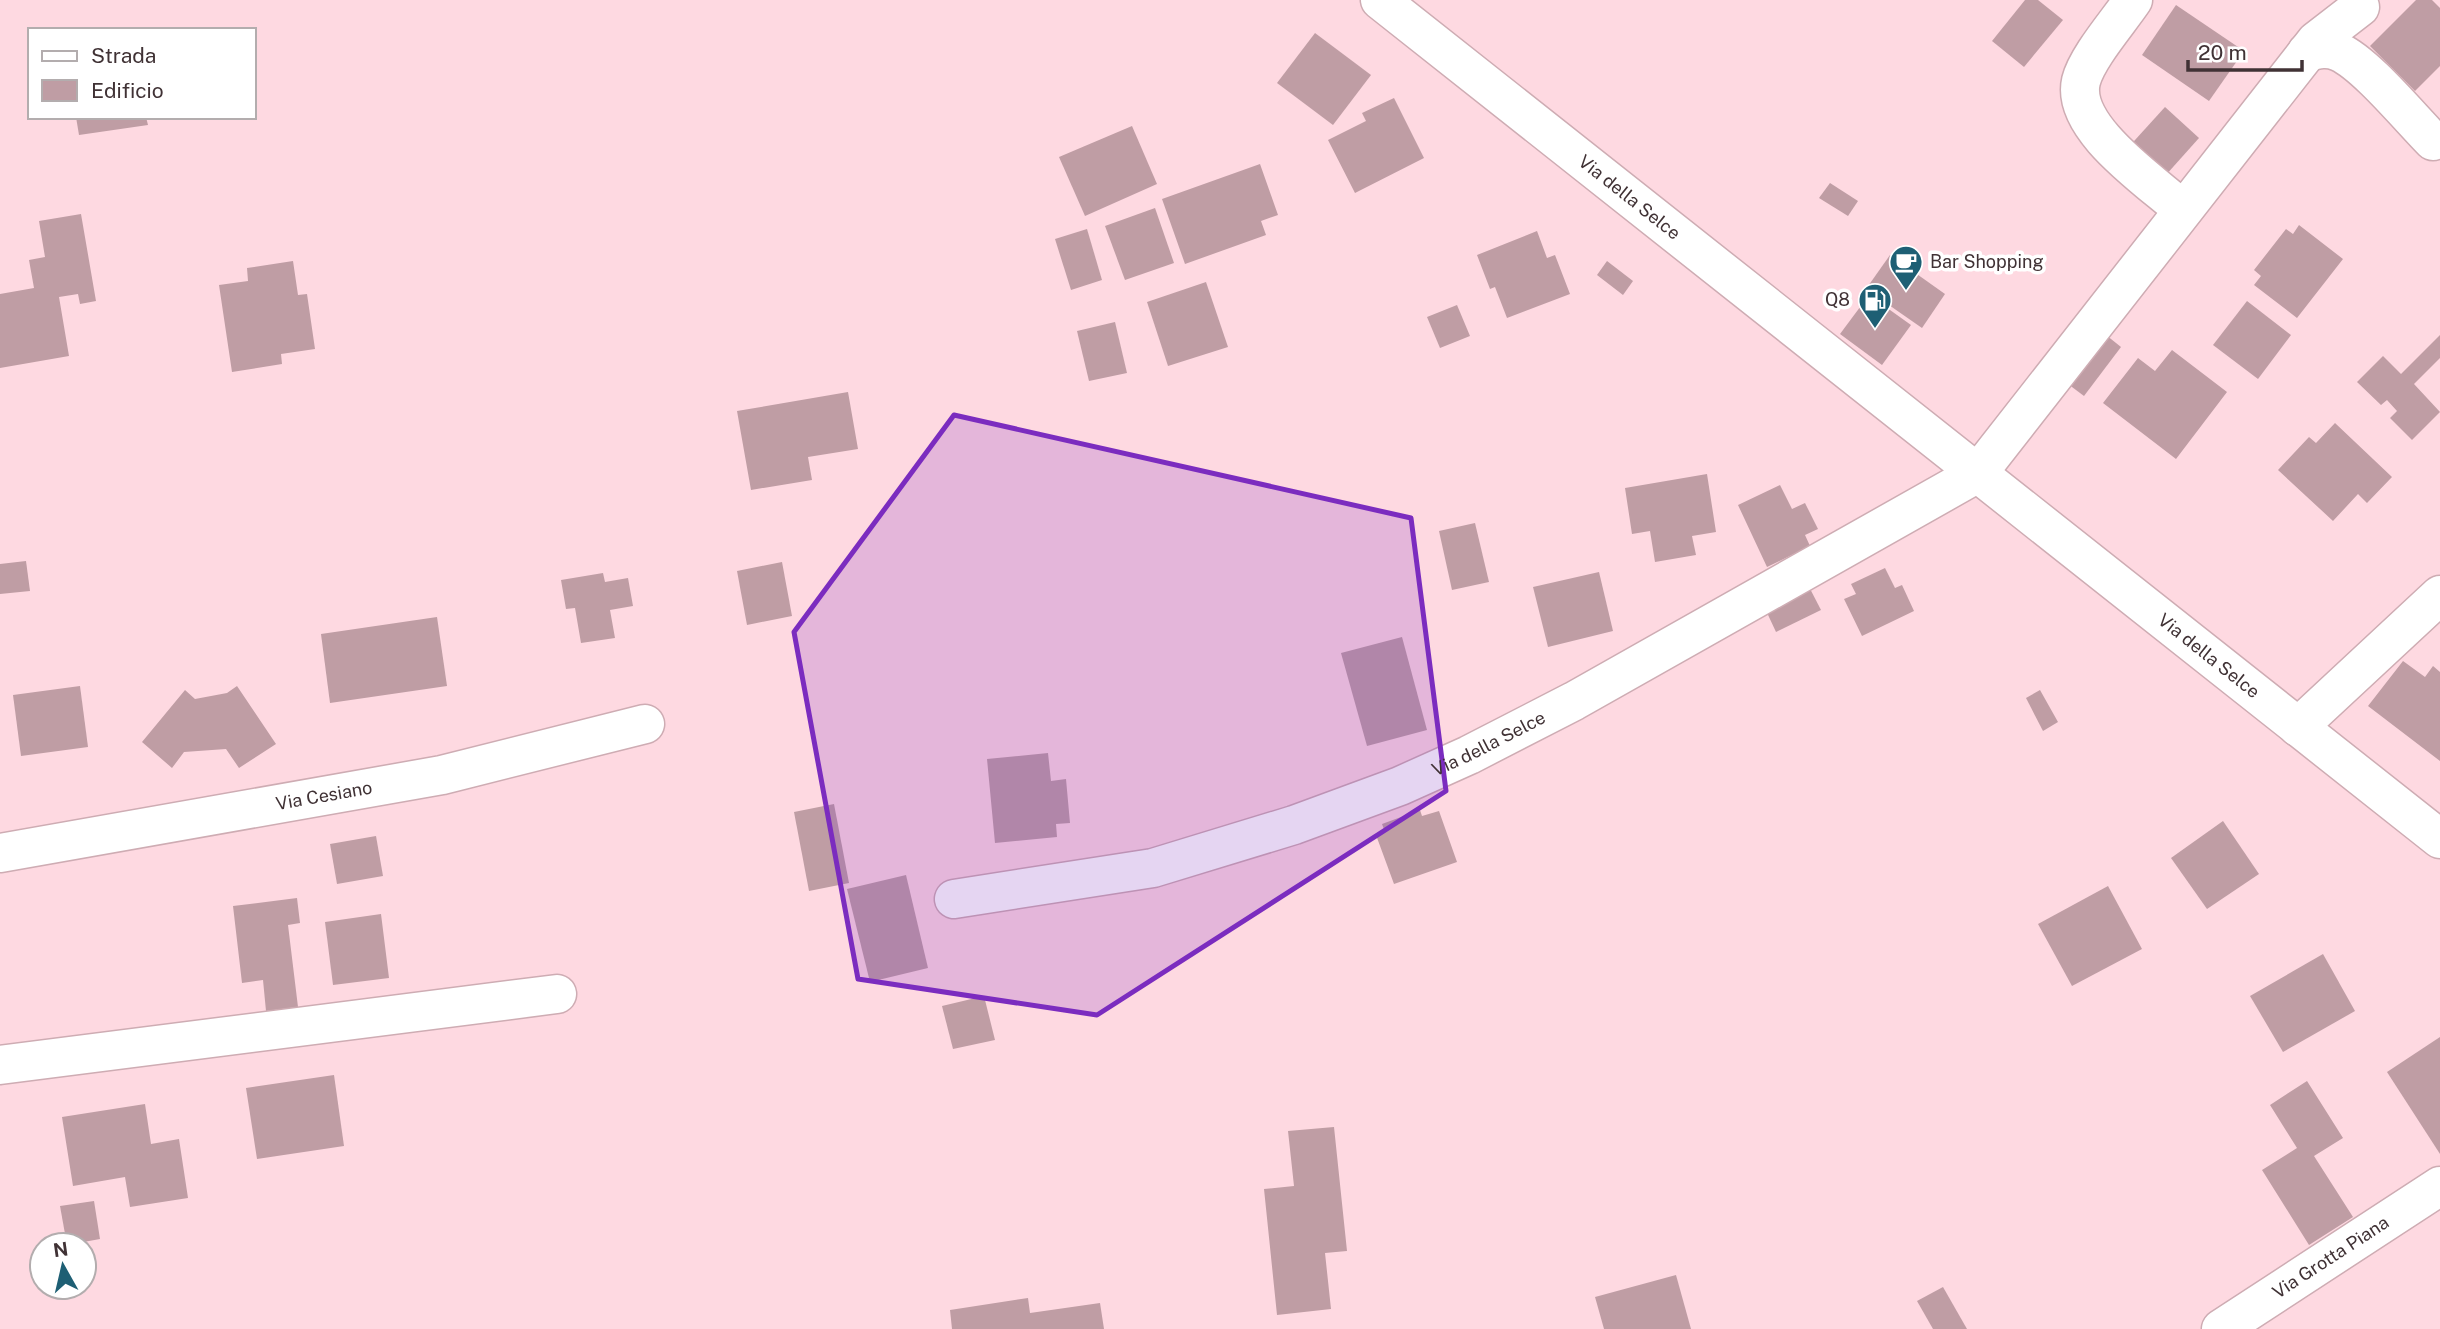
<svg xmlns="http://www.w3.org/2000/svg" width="2440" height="1329" font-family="'Public Sans',sans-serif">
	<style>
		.building { fill: #bf9da4 }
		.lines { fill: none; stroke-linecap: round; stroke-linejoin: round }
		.minor-casing { stroke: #ceacb3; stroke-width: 41 }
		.minor { stroke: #fff; stroke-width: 38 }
		.marked { fill: #7b2cbf; fill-opacity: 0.2; stroke: #7b2cbf; stroke-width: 5; stroke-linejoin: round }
		.labels { text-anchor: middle; stroke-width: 7; stroke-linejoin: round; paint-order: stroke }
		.street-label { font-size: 18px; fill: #403235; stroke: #fff }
		.poi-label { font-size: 18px; fill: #403235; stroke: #fff; text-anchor: start }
	</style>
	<rect width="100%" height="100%" fill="#fed9e1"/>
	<g class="building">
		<polygon points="2025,0 2038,0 2063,20 2024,67 1992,41"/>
		<polygon points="2416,0 2432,0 2440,8 2440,66 2415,91 2370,46"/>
		<polygon points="2176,5 2244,51 2209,101 2142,55"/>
		<polygon points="1315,33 1371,75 1333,125 1277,83"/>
		<polygon points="1394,98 1424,158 1355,193 1328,140 1366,121 1362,113"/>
		<polygon points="2165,107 2199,138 2165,176 2125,151"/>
		<polygon points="76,117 146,117 148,125 79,135"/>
		<polygon points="1132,126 1157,184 1085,216 1059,157"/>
		<polygon points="1260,164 1278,215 1261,221 1266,235 1185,264 1162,199"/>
		<polygon points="1830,183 1858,201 1848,216 1819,198"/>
		<polygon points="1155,208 1174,263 1125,280 1105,226"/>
		<polygon points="81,214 96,301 80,304 78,294 59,297 69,356 0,368 0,294 34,288 29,260 45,257 39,221"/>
		<polygon points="2299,225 2343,259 2297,318 2254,285 2261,276 2254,270 2286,229 2293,234"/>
		<polygon points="1087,229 1102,280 1071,290 1055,239"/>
		<polygon points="1537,231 1547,258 1555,255 1570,294 1507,318 1495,287 1490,289 1477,255"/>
		<polygon points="1890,255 1945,294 1922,328 1866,289"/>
		<polygon points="293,261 298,295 307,294 315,349 281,354 282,364 232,372 219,285 248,281 247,268"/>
		<polygon points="1607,261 1633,281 1623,295 1597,275"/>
		<polygon points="1206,282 1228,347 1168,366 1147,302"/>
		<polygon points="1869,295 1911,325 1882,365 1840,334"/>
		<polygon points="2247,301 2291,335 2258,379 2213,345"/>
		<polygon points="1457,305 1470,336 1440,348 1427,317"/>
		<polygon points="1115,322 1127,373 1089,381 1077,331"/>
		<polygon points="2101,331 2121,347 2084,396 2064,381"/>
		<polygon points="2440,335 2440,358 2414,384 2440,412 2412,440 2390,418 2397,411 2387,400 2381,405 2357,382 2383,356 2401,374"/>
		<polygon points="2172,350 2227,392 2176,459 2103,403 2138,358 2155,371"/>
		<polygon points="848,392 858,449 808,457 812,480 751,490 737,411"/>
		<polygon points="2335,423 2392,477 2367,503 2358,494 2333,521 2278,470 2309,437 2316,443"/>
		<polygon points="1707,474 1716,532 1692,536 1696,555 1655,562 1650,531 1632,534 1625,488"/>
		<polygon points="1780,485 1792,509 1805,503 1818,529 1805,535 1810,546 1767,567 1738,505"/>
		<polygon points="1475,523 1489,582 1452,590 1439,531"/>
		<polygon points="26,561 30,591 0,594 0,564"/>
		<polygon points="782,562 792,616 747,625 737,571"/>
		<polygon points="1885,568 1895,588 1902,585 1914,611 1862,636 1844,599 1856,594 1851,584"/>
		<polygon points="1599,572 1613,631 1548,647 1533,587"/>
		<polygon points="603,573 605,582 628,578 633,606 610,610 615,638 581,643 575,608 566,609 561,580"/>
		<polygon points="1806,581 1821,610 1776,632 1762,602"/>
		<polygon points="437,617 447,686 330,703 321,634"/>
		<polygon points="1402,637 1427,730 1367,746 1341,653"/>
		<polygon points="2403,661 2425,677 2433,666 2440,672 2440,761 2368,706"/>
		<polygon points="80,686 88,747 21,756 13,695"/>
		<polygon points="237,686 276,744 239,768 226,749 184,752 172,768 142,742 185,690 195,699 227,693"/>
		<polygon points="2040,690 2058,722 2043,731 2026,698"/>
		<polygon points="1048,753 1051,781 1066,779 1070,823 1056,824 1057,837 995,843 987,759"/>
		<polygon points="834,804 849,883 809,891 794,812"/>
		<polygon points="1420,810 1422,816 1439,811 1457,862 1394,884 1376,835 1385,832 1382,824"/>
		<polygon points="2223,821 2259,874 2207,909 2171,858"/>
		<polygon points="376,836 383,876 337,884 330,844"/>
		<polygon points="906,875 928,968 870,982 847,889"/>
		<polygon points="2108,886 2142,949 2072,986 2038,924"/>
		<polygon points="297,898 300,923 288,925 298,1007 266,1011 263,980 242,983 233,906"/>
		<polygon points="381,914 389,978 333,985 325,922"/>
		<polygon points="2323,954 2355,1011 2283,1052 2250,996"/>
		<polygon points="984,996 995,1040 953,1049 942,1006"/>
		<polygon points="2440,1037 2440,1154 2387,1072"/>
		<polygon points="334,1075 344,1146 257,1159 246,1088"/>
		<polygon points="2307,1081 2343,1138 2314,1156 2353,1217 2309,1245 2262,1170 2297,1148 2270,1105"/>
		<polygon points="145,1104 151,1144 179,1139 188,1198 130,1207 125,1177 73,1186 62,1117"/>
		<polygon points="1334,1127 1347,1251 1325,1253 1331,1309 1277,1315 1264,1189 1294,1186 1288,1131"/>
		<polygon points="94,1201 100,1239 67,1245 60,1206"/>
		<polygon points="1676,1275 1691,1329 1604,1329 1595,1297"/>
		<polygon points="1943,1287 1967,1329 1933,1329 1917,1301"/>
		<polygon points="1028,1298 1030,1313 1100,1303 1104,1329 952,1329 950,1310"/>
	</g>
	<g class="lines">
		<defs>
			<g id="minor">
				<path id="s1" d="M1380,0L2440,839"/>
				<path d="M2133,0C2119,21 2087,57 2081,81C2070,128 2151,181 2183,210"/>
				<path d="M2307,52C2318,49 2328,47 2339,52C2366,64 2410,118 2433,141"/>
				<polyline points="2298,727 2440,595"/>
				<path id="s2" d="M0,853L442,775L645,724"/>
				<path id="s3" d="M954,899L1153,868L1294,825L1400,786L1469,755L1574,701L1978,473L2316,41L2360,7"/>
				<polyline points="0,1065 557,994"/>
				<path id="s4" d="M2221,1329L2440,1186"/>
			</g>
		</defs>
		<use href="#minor" class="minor-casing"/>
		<use href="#minor" class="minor"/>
	</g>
	<path class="marked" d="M954,415L1411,518L1446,791L1097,1015L858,979L794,632Z"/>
	<defs>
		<symbol id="cafe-pin" viewBox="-11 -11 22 30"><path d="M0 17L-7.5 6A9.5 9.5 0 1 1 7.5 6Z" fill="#1e5f74" stroke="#fff"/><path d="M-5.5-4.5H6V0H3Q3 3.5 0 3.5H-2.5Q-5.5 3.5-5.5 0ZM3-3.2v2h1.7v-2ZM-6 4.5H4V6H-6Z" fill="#fff"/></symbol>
		<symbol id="fuel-pin" viewBox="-11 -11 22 30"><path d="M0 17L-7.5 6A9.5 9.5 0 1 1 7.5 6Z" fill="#1e5f74" stroke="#fff"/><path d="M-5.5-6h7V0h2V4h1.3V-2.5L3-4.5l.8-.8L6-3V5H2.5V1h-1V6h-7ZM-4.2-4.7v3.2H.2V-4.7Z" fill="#fff"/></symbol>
	</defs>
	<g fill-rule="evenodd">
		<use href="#cafe-pin" x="1887" y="243" width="38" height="52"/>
		<use href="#fuel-pin" x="1856" y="281" width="38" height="52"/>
	</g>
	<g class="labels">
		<g class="street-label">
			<text dy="6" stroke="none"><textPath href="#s1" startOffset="318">Via della Selce</textPath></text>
			<text dy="6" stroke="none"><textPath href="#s1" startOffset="1057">Via della Selce</textPath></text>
			<text dy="6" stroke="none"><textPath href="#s3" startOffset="560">Via della Selce</textPath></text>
			<text dy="6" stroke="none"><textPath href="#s2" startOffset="329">Via Cesiano</textPath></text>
			<text dy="6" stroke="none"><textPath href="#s4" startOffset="131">Via Grotta Piana</textPath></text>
		</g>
		<g class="poi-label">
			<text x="1930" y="268">Bar Shopping</text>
			<text x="1850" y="306" text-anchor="end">Q8</text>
		</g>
	</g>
	<rect x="28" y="28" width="228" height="91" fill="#ffffff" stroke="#b3adae" stroke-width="2"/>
	<rect x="42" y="51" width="35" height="10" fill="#ffffff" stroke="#b3adae" stroke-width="2"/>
	<text x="91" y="63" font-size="21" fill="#403235">Strada</text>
	<rect x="42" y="80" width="35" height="21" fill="#bf9da4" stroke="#b3adae" stroke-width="2"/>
	<text x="91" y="98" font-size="21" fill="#403235">Edificio</text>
	<g transform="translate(63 1266) rotate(352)"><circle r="33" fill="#ffffff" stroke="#b3adae" stroke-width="2"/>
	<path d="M0-5L12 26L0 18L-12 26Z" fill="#1e5f74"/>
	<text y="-10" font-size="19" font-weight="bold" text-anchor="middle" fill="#403235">N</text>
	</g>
	<path d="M2188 60v10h114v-10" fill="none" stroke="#403235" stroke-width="3.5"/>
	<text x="2198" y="60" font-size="21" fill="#403235" stroke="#ffffff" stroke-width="5" paint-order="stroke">20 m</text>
</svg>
